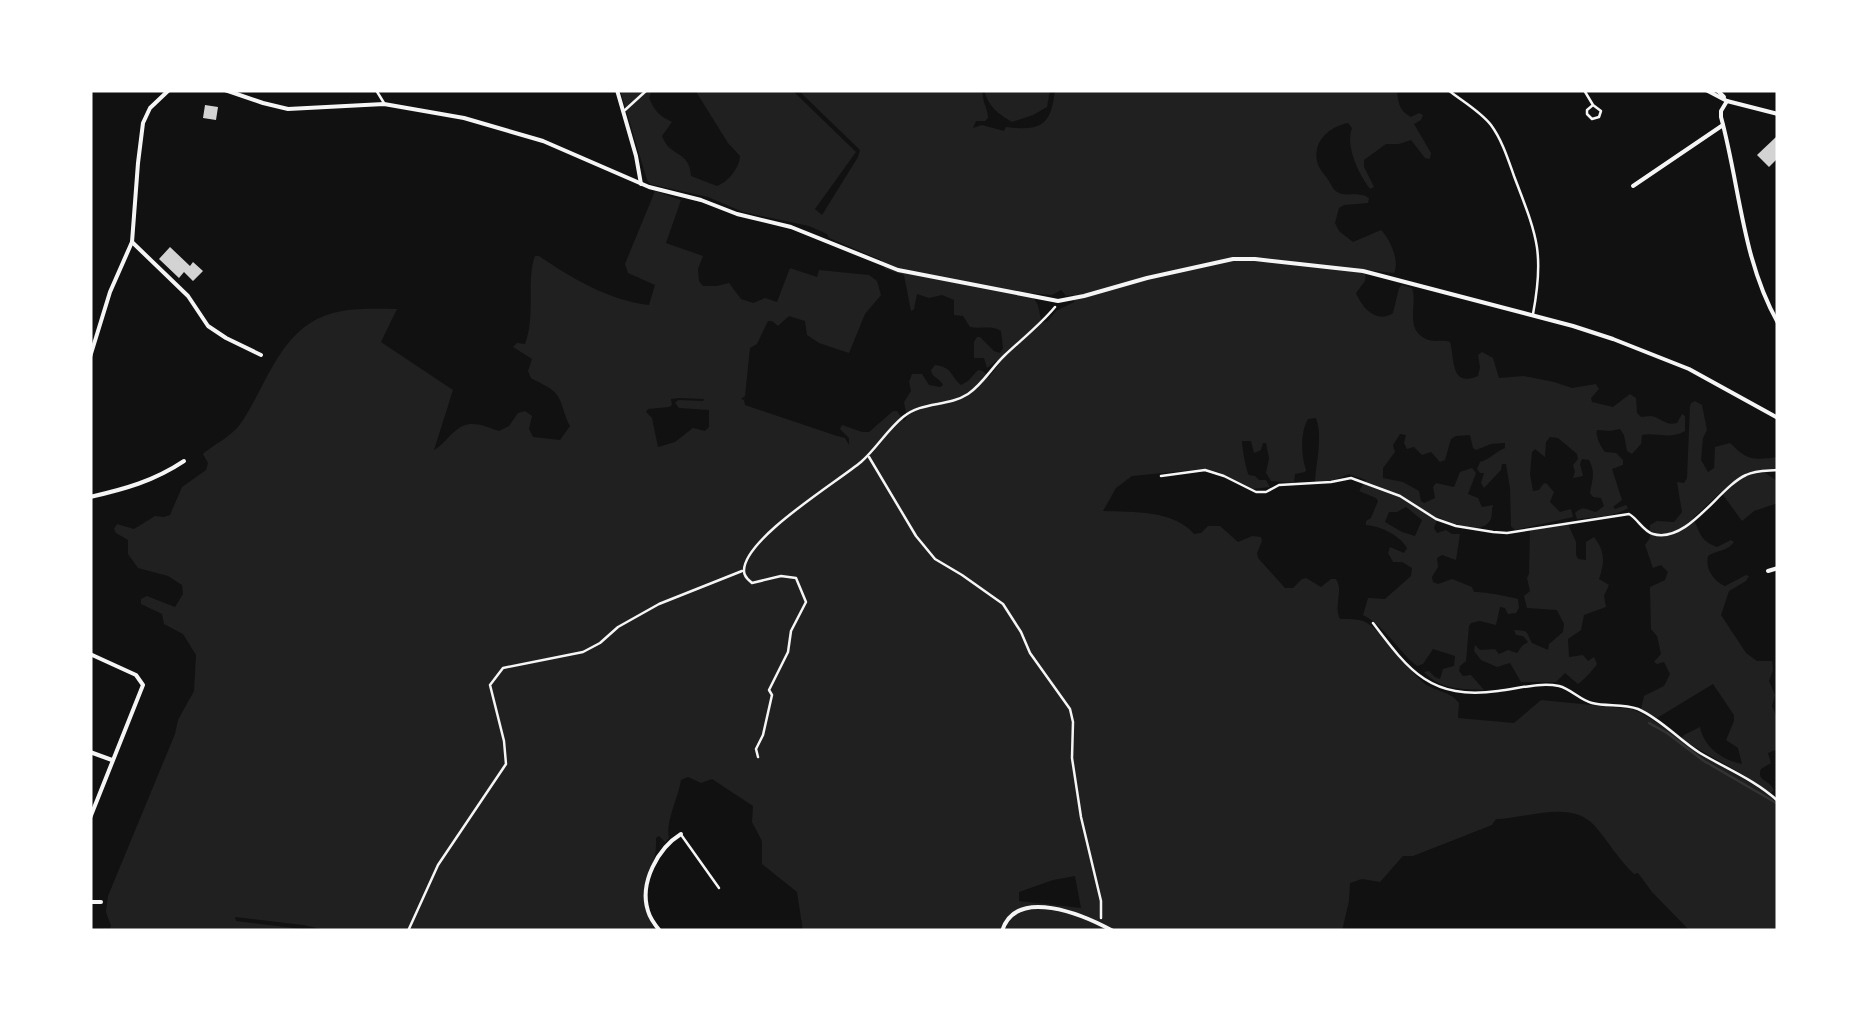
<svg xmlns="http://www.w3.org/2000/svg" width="1868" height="1021" font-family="Barlow,sans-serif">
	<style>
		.green { fill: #202020; fill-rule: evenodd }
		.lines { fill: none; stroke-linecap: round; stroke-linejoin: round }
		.stream { stroke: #333; stroke-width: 2.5 }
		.building { fill: #d3d3d3 }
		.path { stroke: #f5f5f5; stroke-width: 2.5 }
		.service { stroke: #f5f5f5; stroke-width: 2.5 }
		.minor { stroke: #f5f5f5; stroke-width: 4 }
	</style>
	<rect width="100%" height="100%" fill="#111"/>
	<g class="green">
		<path d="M620,90H652L649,98C655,112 660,116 672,122L662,136C670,158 690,150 691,176L717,186C728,182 740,167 740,156L728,143L695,90H792L856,152L815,209L822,215L858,157L860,150L798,90H983C981,101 988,107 988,118L985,121H976L973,128L982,125L1004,131L1006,127C1041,131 1051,126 1055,90H1397C1398,102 1399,111 1411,117L1419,113L1423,115L1421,120L1414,124L1431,153L1430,159L1425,158L1411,140L1399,144H1386L1364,160V167L1374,187L1370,189C1359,174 1345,147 1352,128L1348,123C1331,126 1313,140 1317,161C1318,168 1325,175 1329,181C1331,185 1334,191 1339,193C1350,197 1358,191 1369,198L1368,203L1344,205L1339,208L1335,223L1339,231L1353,242L1381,230C1390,239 1400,261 1394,273L1366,270L1365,281L1356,293C1362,308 1377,324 1393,313L1399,288L1402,285L1412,288C1418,304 1404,329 1426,339C1435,343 1441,339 1450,342C1455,359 1450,388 1478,376L1480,367L1478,355L1482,352L1493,358L1499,378L1524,376L1554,382L1572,388L1596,384L1599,389L1591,398L1592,402L1613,407L1630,394L1636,398L1637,413L1641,417C1647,417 1652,415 1657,418C1666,422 1667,425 1677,423L1682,414L1685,416V431C1669,440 1657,432 1642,435L1641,444L1632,454L1627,451L1624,435L1620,429L1610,431L1597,430C1595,436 1601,447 1605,452L1616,453L1623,460V465L1612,469L1622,500L1613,507L1615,509L1626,505L1628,508C1615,517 1593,517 1577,519L1575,513C1584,505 1586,510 1596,512L1604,506L1601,498L1593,497L1590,493C1592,480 1596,473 1589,460L1582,459L1580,464L1583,476L1573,478L1575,472L1573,465L1578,459L1577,454L1558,438L1550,437L1546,442L1545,457L1535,449L1532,452L1530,474L1533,491L1539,490L1544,483L1547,484L1554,492L1550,502L1560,512L1571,509L1573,517L1515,530L1511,526L1510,488L1506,464H1502L1501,470L1484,488L1481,483L1484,473H1480L1477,469L1480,462C1489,460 1495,452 1505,448V443L1491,444L1476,450L1473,448L1470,435L1456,436L1451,439L1445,460L1440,462L1431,452L1422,455L1414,447L1407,449L1404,443L1406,435L1400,434L1393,445L1395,452L1383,468V478L1403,482L1419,491L1421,501L1424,503L1435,498L1433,487L1436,483L1454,487L1460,472L1472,468L1476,473L1468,494L1478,498L1482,507L1493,505C1491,511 1493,518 1489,522C1479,535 1450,523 1438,517L1434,528L1437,533L1446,530L1452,534H1460L1456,560L1442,555L1437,558L1438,567L1432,577L1433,582L1438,584L1452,579L1472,587L1474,592C1480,591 1513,597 1518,599L1519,608L1516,613L1508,614L1505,608L1500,607L1496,625L1480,621L1471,623L1469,626L1466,661L1460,666L1459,671L1463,676L1471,675L1484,690C1461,689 1441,690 1424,672L1429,671L1435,677L1440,679L1443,669L1454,666L1455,656L1433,649L1423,664L1417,666C1398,651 1385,626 1363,615L1368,598L1385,599L1411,576L1412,568L1402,562H1393L1388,553L1390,547L1404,553L1407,548C1399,534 1379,526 1366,525V521L1371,518L1378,501L1376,498L1359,491L1366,480L1349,474L1329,482H1315C1316,462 1323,437 1316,418L1308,419C1300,432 1301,456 1306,470L1305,472L1295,474L1294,483L1271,481L1266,473L1269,458L1266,443H1263L1261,450L1254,453L1251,441H1242C1242,447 1246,471 1249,475L1255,476L1259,480H1266L1270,487L1252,489L1218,472L1204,469L1132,476L1116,488L1103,511C1133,512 1174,510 1194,534L1201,533L1208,526H1220L1238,542L1252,536L1261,537L1262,541L1257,553L1258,558L1285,588H1293L1302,579L1306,578L1321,587L1331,579H1336C1344,592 1333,605 1340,619C1350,619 1361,618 1370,625C1391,641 1404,667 1425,684C1437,692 1450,691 1459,703L1458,718L1514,723L1541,700L1632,709C1658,720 1680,741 1704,756C1729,772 1755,783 1778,802V931H1690L1652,892L1638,873L1634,874C1618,859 1608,841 1594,825C1570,799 1525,819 1496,819L1492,825L1413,856H1403L1380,882L1362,879L1350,883L1349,901L1342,931H803L797,892L762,864V841L752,822L753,806L712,779L701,783L688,777L681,780C678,799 665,822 669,838L665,842L659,836L656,838C658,875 630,891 656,931H330L303,925L235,917L236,921L318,931H103L104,928L109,929L111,926L106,912L108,896L175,734L178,720L194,691L196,655L183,634L164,624L162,614L141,604V599L147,596L175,607L183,594L182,585L168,576L138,568L128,554V540L116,533L114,529L117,524L134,529L155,516L164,517L170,515L182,487L206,470L208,463L203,454L205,452C217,443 233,435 241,423C270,380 282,321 342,311C359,308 379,309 397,309L381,342L453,390L434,450C443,445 445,440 453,433C468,418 481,425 499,431L509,426L518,413L525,411L532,416L529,429L533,437L560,440L570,426C565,417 564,410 560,400C555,388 541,384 531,378L528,371L532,359L513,347L517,343L525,344C536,315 526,280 535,256H539C573,279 608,300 649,305L655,285L628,273L625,264L655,191L681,200L666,243L703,256L698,269L699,281L703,286H717L729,283L741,299L753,303L765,298L777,302L790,268L817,277L819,270L869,275L877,281L881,295L865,314L849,353L819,343L807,335L805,321L789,316L778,326L772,321H768L757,344L750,348L745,396L741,399L744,400L745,405L837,436L845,438L849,445V438L840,429L842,425L862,432H869L893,411H897L904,421L907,417L904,402L911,391L909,382L912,374H922L929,385L940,387L943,385C940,378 931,377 931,370L935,365C954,368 949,375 961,385L968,381L978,370L983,371L989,377L1000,363L996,361L987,368L984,358H974V342L977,337H980L994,351L1000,353L1003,348L1001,331C993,325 980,329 970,327L963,316L954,315V300L942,295L929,298L917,294L914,309L911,311L904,275L885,269L881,260L829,238L827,234L809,226L743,212L708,197L650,184L647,180ZM1061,290L1066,296L1073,295L1074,302L1056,311L1048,321L1042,323C1039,314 1040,301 1030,296L1031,293L1052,295ZM679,398L704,399L703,401L678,400L675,403L679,408L709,410V427L705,431L693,428L675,442L658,447L652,418L646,412L648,409L669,407L672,405L671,399ZM1406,507L1422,520L1415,536L1402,532L1385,522L1389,512H1397ZM1075,876L1081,908L1019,901V892L1053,880Z"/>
		<path d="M984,90H1050L1047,107L1033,115L1012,122C997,113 989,107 984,90Z"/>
		<path d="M1695,401L1702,405L1707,430L1703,438L1701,460L1708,472L1714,468L1715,447L1730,443C1748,461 1752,460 1778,457V469L1765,473L1776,480L1778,503L1754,511L1742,521L1721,492L1693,518C1700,532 1700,541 1717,547L1731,540L1734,542C1727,552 1716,550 1708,556C1705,568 1713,581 1725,586L1746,575L1749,576L1746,581L1729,591L1721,615L1746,653L1757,661H1772L1773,670L1769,681L1775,695L1772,706L1778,719V749L1768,753L1771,763L1761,769C1756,781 1770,780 1774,790L1771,793L1742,774L1681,739L1684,735L1700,727C1704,748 1723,760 1742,764L1738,748L1726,740L1734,721V715L1713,684L1657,718L1641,709L1644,696L1664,686L1670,674L1664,662L1657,664L1654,662L1661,654L1657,636L1651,629L1650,591V587L1665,580L1668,572L1661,565L1653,568L1645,545L1650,538V525L1657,521L1674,522L1682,512L1677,482L1684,483L1687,478L1690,406L1691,403Z"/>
		<path d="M1568,524L1576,542V555L1578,559L1586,560V542L1594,537C1605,551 1605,562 1599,579L1609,585L1604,596L1606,607L1584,615L1581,630L1568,639L1569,657L1583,655L1588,661L1594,657L1597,664C1595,668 1582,682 1578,684L1565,673L1556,682H1521L1510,663L1497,667L1481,660L1474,651L1475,645L1480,650L1495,649L1499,654L1508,650L1517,653L1522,646L1528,642L1523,636L1516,635L1514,630C1530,631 1525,631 1532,643L1548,650L1549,644L1563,632L1564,624L1557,610L1527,608L1524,596L1530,591L1527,578L1529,574L1530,530Z"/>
	</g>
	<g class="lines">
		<polyline class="stream" points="1649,723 1667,733 1704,761 1778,804"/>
	</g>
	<g class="building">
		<polygon points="205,105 218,107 216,120 203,118"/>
		<polygon points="1776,137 1778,158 1769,167 1757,155"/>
		<polygon points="170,247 190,266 193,262 203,271 193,281 184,272 179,278 159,259"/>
	</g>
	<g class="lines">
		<g class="path">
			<polyline points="869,457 916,536 935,559 962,575 1003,604 1021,632 1030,653 1070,709 1073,722 1072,758 1081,817 1101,901 1101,918"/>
			<path d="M1373,623C1410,672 1431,700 1498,691C1517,689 1539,682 1559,686C1571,689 1580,700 1592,703C1607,707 1623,703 1638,709C1661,719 1679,740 1700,753C1727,769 1755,780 1778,801"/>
			<path d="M758,757L756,749L763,735L772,695L769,690L788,652L791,631L806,602L796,578L781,576L752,583C748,579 744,577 744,571C743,539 837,482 861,462C876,449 887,430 903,417C922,401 948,407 968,394C983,384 992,367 1005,355C1022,339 1040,325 1055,307"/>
			<polyline points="408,931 438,865 506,764 504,741 490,685 503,668 583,652 600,643 618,627 659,604 742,571"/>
		</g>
		<g class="service">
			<polyline points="376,90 384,103"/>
			<path d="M1448,90C1462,101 1480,111 1491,125C1502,140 1508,159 1514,176C1536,234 1545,251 1533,314"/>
			<polyline points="1584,90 1593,105 1601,111 1599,117 1592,119 1587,114 1587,110 1593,105"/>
			<polyline points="625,110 647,90"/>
			<path d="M1161,476L1205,470L1224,476L1256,492H1266L1279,485L1331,482L1351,478L1400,496L1436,519L1456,526L1493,532L1507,533L1629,514C1638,519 1643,531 1653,534C1688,544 1719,487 1746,475C1756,470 1767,471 1778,470"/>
			<polyline points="682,836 719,888"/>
		</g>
		<g class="minor">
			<polyline points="225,90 263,103 288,109 384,104 464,118 543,141 649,187 701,200 737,214 791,227 898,270 1058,301 1084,296 1147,278 1233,259 1255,259 1363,271 1573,326 1613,339 1689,369 1778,418"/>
			<polyline points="617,90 636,156 641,184"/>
			<polyline points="1706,90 1727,101 1778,114"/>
			<polyline points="1717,90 1724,97"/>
			<path d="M1727,101L1721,111V117C1740,187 1742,259 1778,323"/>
			<polyline points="1633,186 1723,125"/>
			<polyline points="132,242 188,296 208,326 226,338 261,355"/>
			<polyline points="90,357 110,292 132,242 138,163 143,123 150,108 169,90"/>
			<path d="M90,497C125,489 154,481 184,461"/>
			<polyline points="1768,571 1778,568"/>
			<polyline points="90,654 136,675 143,685 90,818"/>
			<polyline points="90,752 112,760"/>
			<polyline points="90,902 101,902"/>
			<path d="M660,931C655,925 650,918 648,911C639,883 658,848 681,834"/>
			<path d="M1002,931C1016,886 1084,915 1113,931"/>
		</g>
	</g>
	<rect width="1868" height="1021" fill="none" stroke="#ffffff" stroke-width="185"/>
</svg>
